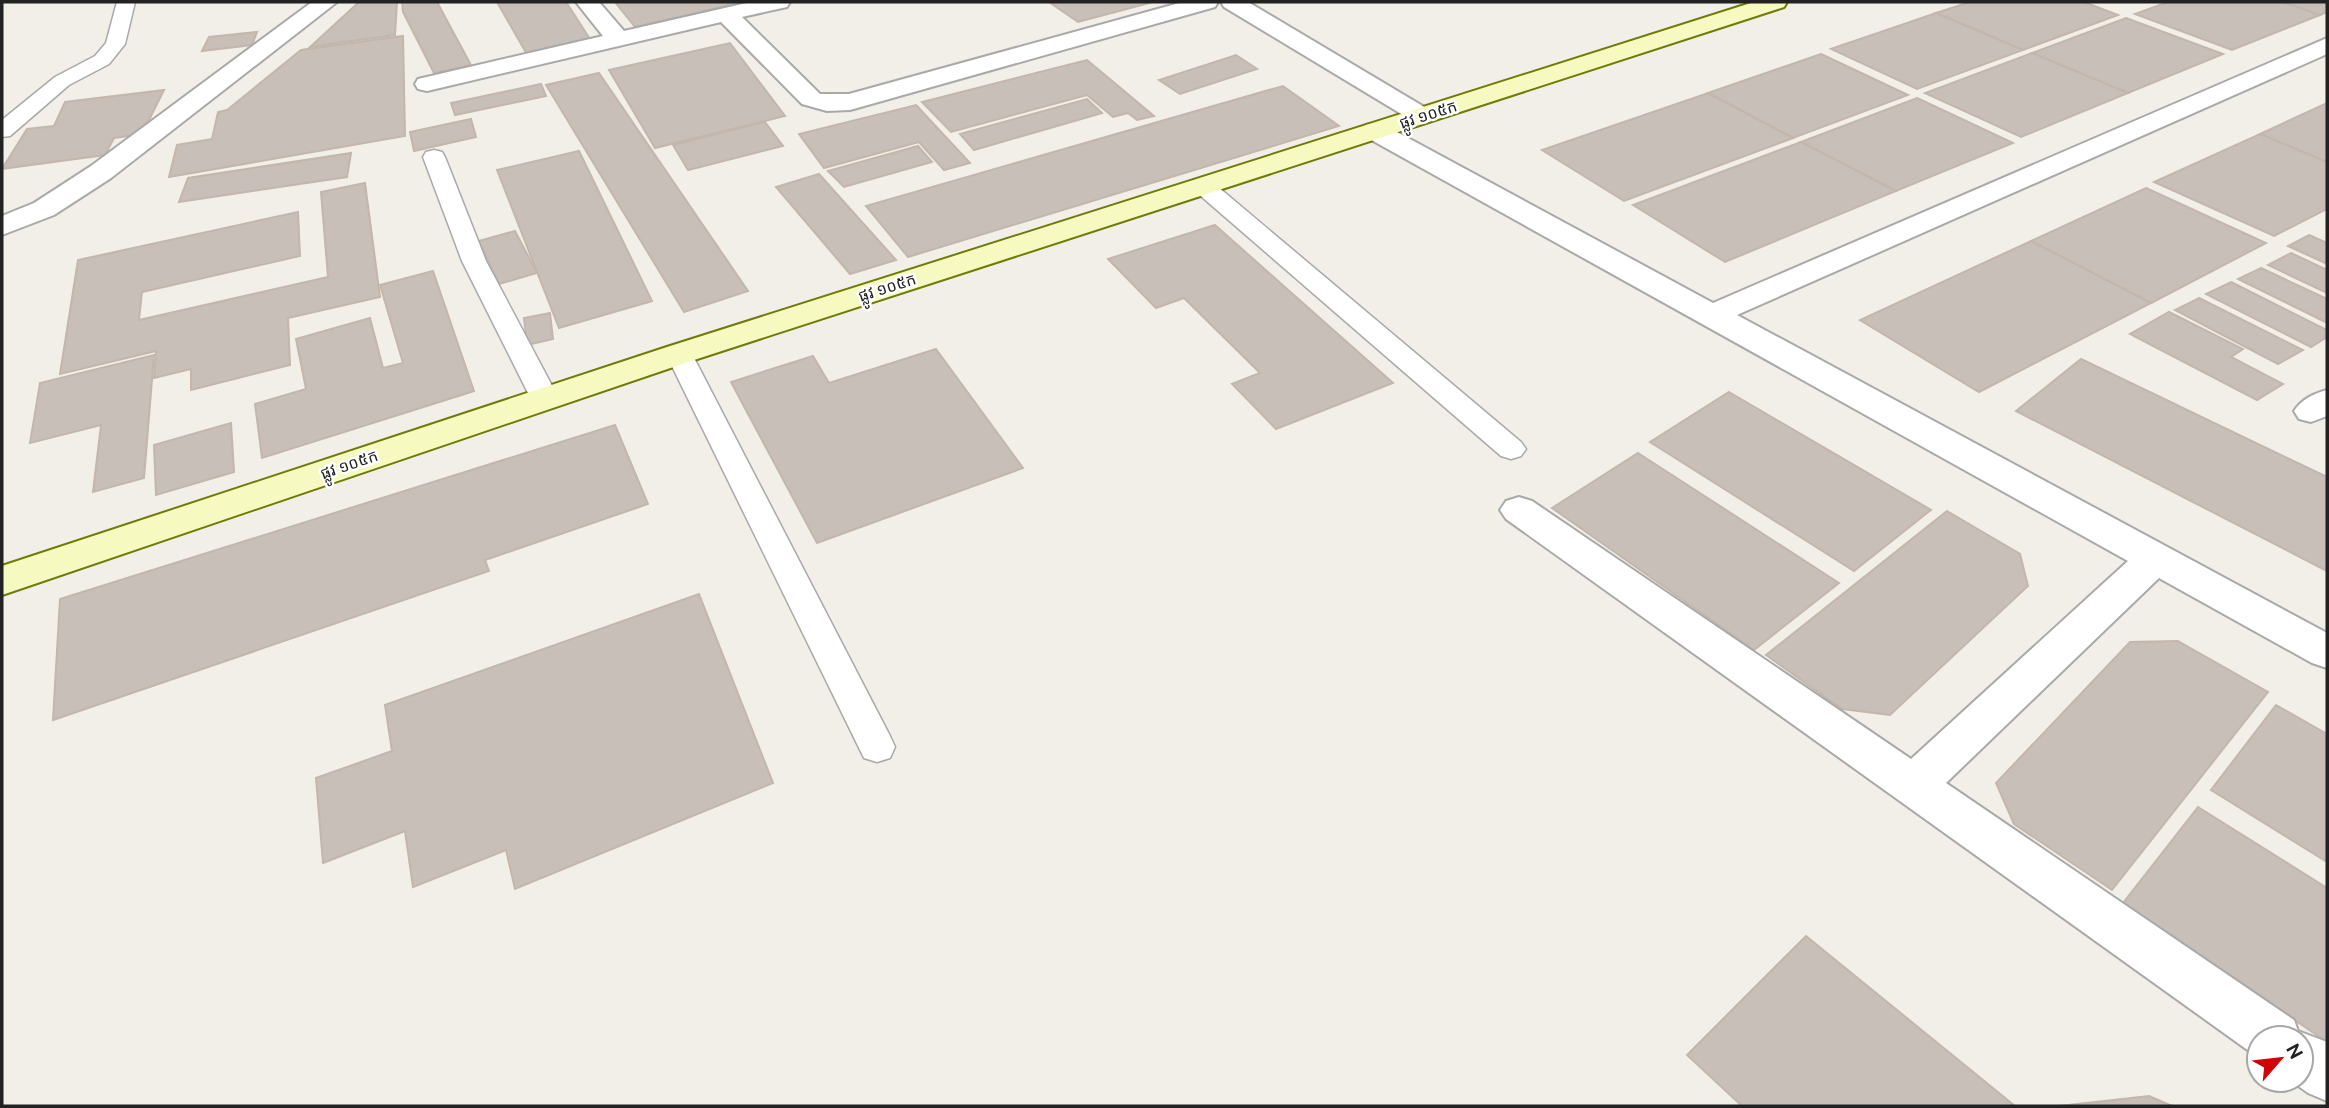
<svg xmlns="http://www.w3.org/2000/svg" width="2329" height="1108" font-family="Ubuntu,'Noto Sans Khmer',sans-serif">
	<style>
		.building { fill: #c7bfb8; stroke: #c4b6ab; stroke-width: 2 }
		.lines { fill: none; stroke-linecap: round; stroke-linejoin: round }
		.service-casing { stroke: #a9a9a9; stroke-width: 3 }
		.minor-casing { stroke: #a9a9a9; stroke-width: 4 }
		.secondary-casing { stroke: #6e7b07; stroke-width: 4 }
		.service { fill: #fff; fill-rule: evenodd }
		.minor { fill: #fff; fill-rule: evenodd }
		.secondary { fill: #f6f9c0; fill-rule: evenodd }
		.labels { text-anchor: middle; stroke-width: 5; stroke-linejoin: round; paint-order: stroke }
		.far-street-label { font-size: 16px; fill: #222; stroke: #fff }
	</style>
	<rect width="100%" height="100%" fill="#f2efe9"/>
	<g class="building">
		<polygon points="359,2 397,2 395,35 310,47"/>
		<polygon points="402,2 437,2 471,65 434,73 403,12"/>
		<polygon points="497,2 566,2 592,42 528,56"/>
		<polygon points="615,2 743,2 635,27"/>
		<polygon points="1049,2 1153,2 1078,22"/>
		<polygon points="1970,2 2084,2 2118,15 2023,50 1936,13"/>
		<polygon points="2168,2 2283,2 2320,15 2232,50 2135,14"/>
		<polygon points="2283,2 2327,2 2327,12 2320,15"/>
		<polygon points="1936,13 2023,50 1917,89 1831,49"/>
		<polygon points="2126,18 2223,54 2128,93 2032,53"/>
		<polygon points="257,32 252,45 202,51 209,37"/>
		<polygon points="403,36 405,136 169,177 177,145 212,139 218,112 227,110 301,50"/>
		<polygon points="730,43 785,116 655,148 609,70"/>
		<polygon points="2032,53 2128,93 2021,137 1925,93"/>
		<polygon points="1821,54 1908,95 1793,138 1708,93"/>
		<polygon points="1236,55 1257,69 1180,94 1159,80"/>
		<polygon points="1087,60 1154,116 1137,120 1128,113 1113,117 1087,95 951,132 922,102"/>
		<polygon points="599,73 748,291 684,312 546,85"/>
		<polygon points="541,84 546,96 455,115 451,103"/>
		<polygon points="1283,86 1339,126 908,257 866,206"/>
		<polygon points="164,90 142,134 114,138 105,155 2,169 27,129 54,126 65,102"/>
		<polygon points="1708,93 1793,138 1624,201 1542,150"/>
		<polygon points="1917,98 2013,143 1896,191 1801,142"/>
		<polygon points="1087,99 1102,113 974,150 960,134"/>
		<polygon points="2327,103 2327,162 2260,134"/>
		<polygon points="916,105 970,163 944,170 919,142 824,168 799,134"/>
		<polygon points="471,119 476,137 414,151 410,132"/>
		<polygon points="765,122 783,146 688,170 673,145"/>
		<polygon points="2260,134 2327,162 2327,209 2274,236 2154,182"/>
		<polygon points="1801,142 1896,191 1725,262 1633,205"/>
		<polygon points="918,146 932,162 844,187 828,171"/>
		<polygon points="579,151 652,301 559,328 497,170"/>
		<polygon points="351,153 347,177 179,202 188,178"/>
		<polygon points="819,174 896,260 850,274 776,187"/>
		<polygon points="365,183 380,297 288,318 290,365 191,390 191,369 154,378 156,351 60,374 78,260 298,212 300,256 142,292 139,320 328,277 321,192"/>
		<polygon points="2146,188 2266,243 2151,303 2031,241"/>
		<polygon points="1215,225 1393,383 1276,429 1232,384 1260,373 1184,298 1156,308 1108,259"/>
		<polygon points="515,231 537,273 499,284 479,241"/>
		<polygon points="2309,235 2327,243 2327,264 2288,246"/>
		<polygon points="2031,241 2151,303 1979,392 1860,320"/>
		<polygon points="2291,253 2327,270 2327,293 2268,265"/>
		<polygon points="2261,268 2327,299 2327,323 2238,279"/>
		<polygon points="433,271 474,391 262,458 255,404 306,389 296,339 370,318 383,368 403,363 380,285"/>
		<polygon points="2231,282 2327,330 2327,337 2311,347 2206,294"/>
		<polygon points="2199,298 2303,350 2278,364 2175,310"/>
		<polygon points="2169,312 2243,349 2231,357 2283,384 2257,400 2130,334"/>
		<polygon points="550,313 553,339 527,345 524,318"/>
		<polygon points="936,349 1023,468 817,543 731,382 813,356 829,383"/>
		<polygon points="154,355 144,478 93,492 101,425 30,443 40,383"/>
		<polygon points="2081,359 2327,477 2327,571 2016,411"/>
		<polygon points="1729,392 1931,510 1854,571 1650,442"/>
		<polygon points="231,423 234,472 156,495 154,445"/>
		<polygon points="615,425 648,504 485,560 489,571 53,720 60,599"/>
		<polygon points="1638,453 1839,583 1754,650 1552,508"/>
		<polygon points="1947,511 2020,554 2028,586 1890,715 1842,709 1766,655"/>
		<polygon points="699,594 773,783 515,889 506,850 413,887 405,831 323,863 316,778 392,751 385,705"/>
		<polygon points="2178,641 2268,692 2112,890 2014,824 1996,783 2130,642"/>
		<polygon points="2276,705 2327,734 2327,862 2211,790"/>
		<polygon points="2198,807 2327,888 2327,1042 2123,903"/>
		<polygon points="1806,936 2015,1106 1742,1106 1687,1055"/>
		<polygon points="2149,1096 2172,1106 2059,1106"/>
	</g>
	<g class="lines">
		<defs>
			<g id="service">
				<polygon points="117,2 135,2 125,44 109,64 69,85 10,136 2,137 2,120 55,77 95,56 106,43"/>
				<polygon points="434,150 442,152 445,157 486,261 559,399 555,405 545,408 535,405 531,399 462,261 423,157 426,152"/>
				<polygon points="1203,179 1211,181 1521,442 1526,449 1521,456 1511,459 1501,456 1195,191 1192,186 1195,181"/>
				<polygon points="679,346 688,348 692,354 890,736 895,747 890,758 877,762 864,758 666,354 670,348"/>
			</g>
			<g id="minor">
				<polygon points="312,2 337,2 111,178 54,215 2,235 2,216 34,203 91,166"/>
				<polygon points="576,2 599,2 624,31 751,2 790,2 787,7 742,17 820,94 849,94 1183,2 1218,2 1215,7 850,110 827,111 802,104 721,22 427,91 418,89 415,84 418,79 603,36"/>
				<polygon points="1221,2 1248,2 1431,111 1435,116 1431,121 1422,124 1413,121 1224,7"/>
				<polygon points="2327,38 2327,54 1737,315 2327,633 2327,668 2312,663 2159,578 1946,783 2294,1020 2298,1031 2327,1042 2327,1101 2308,1093 2290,1080 2301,1080 2301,1038 2259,1038 2259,1057 2256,1056 1506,519 1500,510 1506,501 1519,497 1532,501 1911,759 2128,561 1366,137 1362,131 1366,125 1375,123 1384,125 1713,303"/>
				<path d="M2327,390V416L2311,422L2299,419L2294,411C2302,399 2313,394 2327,390Z"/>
			</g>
			<polygon id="secondary" points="1754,2 1787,2 1784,7 691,361 2,595 2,566 667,347"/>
		</defs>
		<use href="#service" class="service-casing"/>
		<use href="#minor" class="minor-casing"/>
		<use href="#secondary" class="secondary-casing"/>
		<use href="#service" class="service"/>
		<use href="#minor" class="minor"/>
		<use href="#secondary" class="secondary"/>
	</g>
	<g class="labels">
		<g class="far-street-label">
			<text transform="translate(1428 114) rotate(-18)" y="6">ផ្លូវ ១០៥ក</text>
			<text transform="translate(887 287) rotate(-18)" y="6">ផ្លូវ ១០៥ក</text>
			<text transform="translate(349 464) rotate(-19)" y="6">ផ្លូវ ១០៥ក</text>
		</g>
	</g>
	<rect width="2329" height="1108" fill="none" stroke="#222222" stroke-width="7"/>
	<g transform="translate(2280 1059) rotate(62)"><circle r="33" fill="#ffffff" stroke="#a7a7a7" stroke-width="2"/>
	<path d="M0-5L12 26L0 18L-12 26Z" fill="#d00404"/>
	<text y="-10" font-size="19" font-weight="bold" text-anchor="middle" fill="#222222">N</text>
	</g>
</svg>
